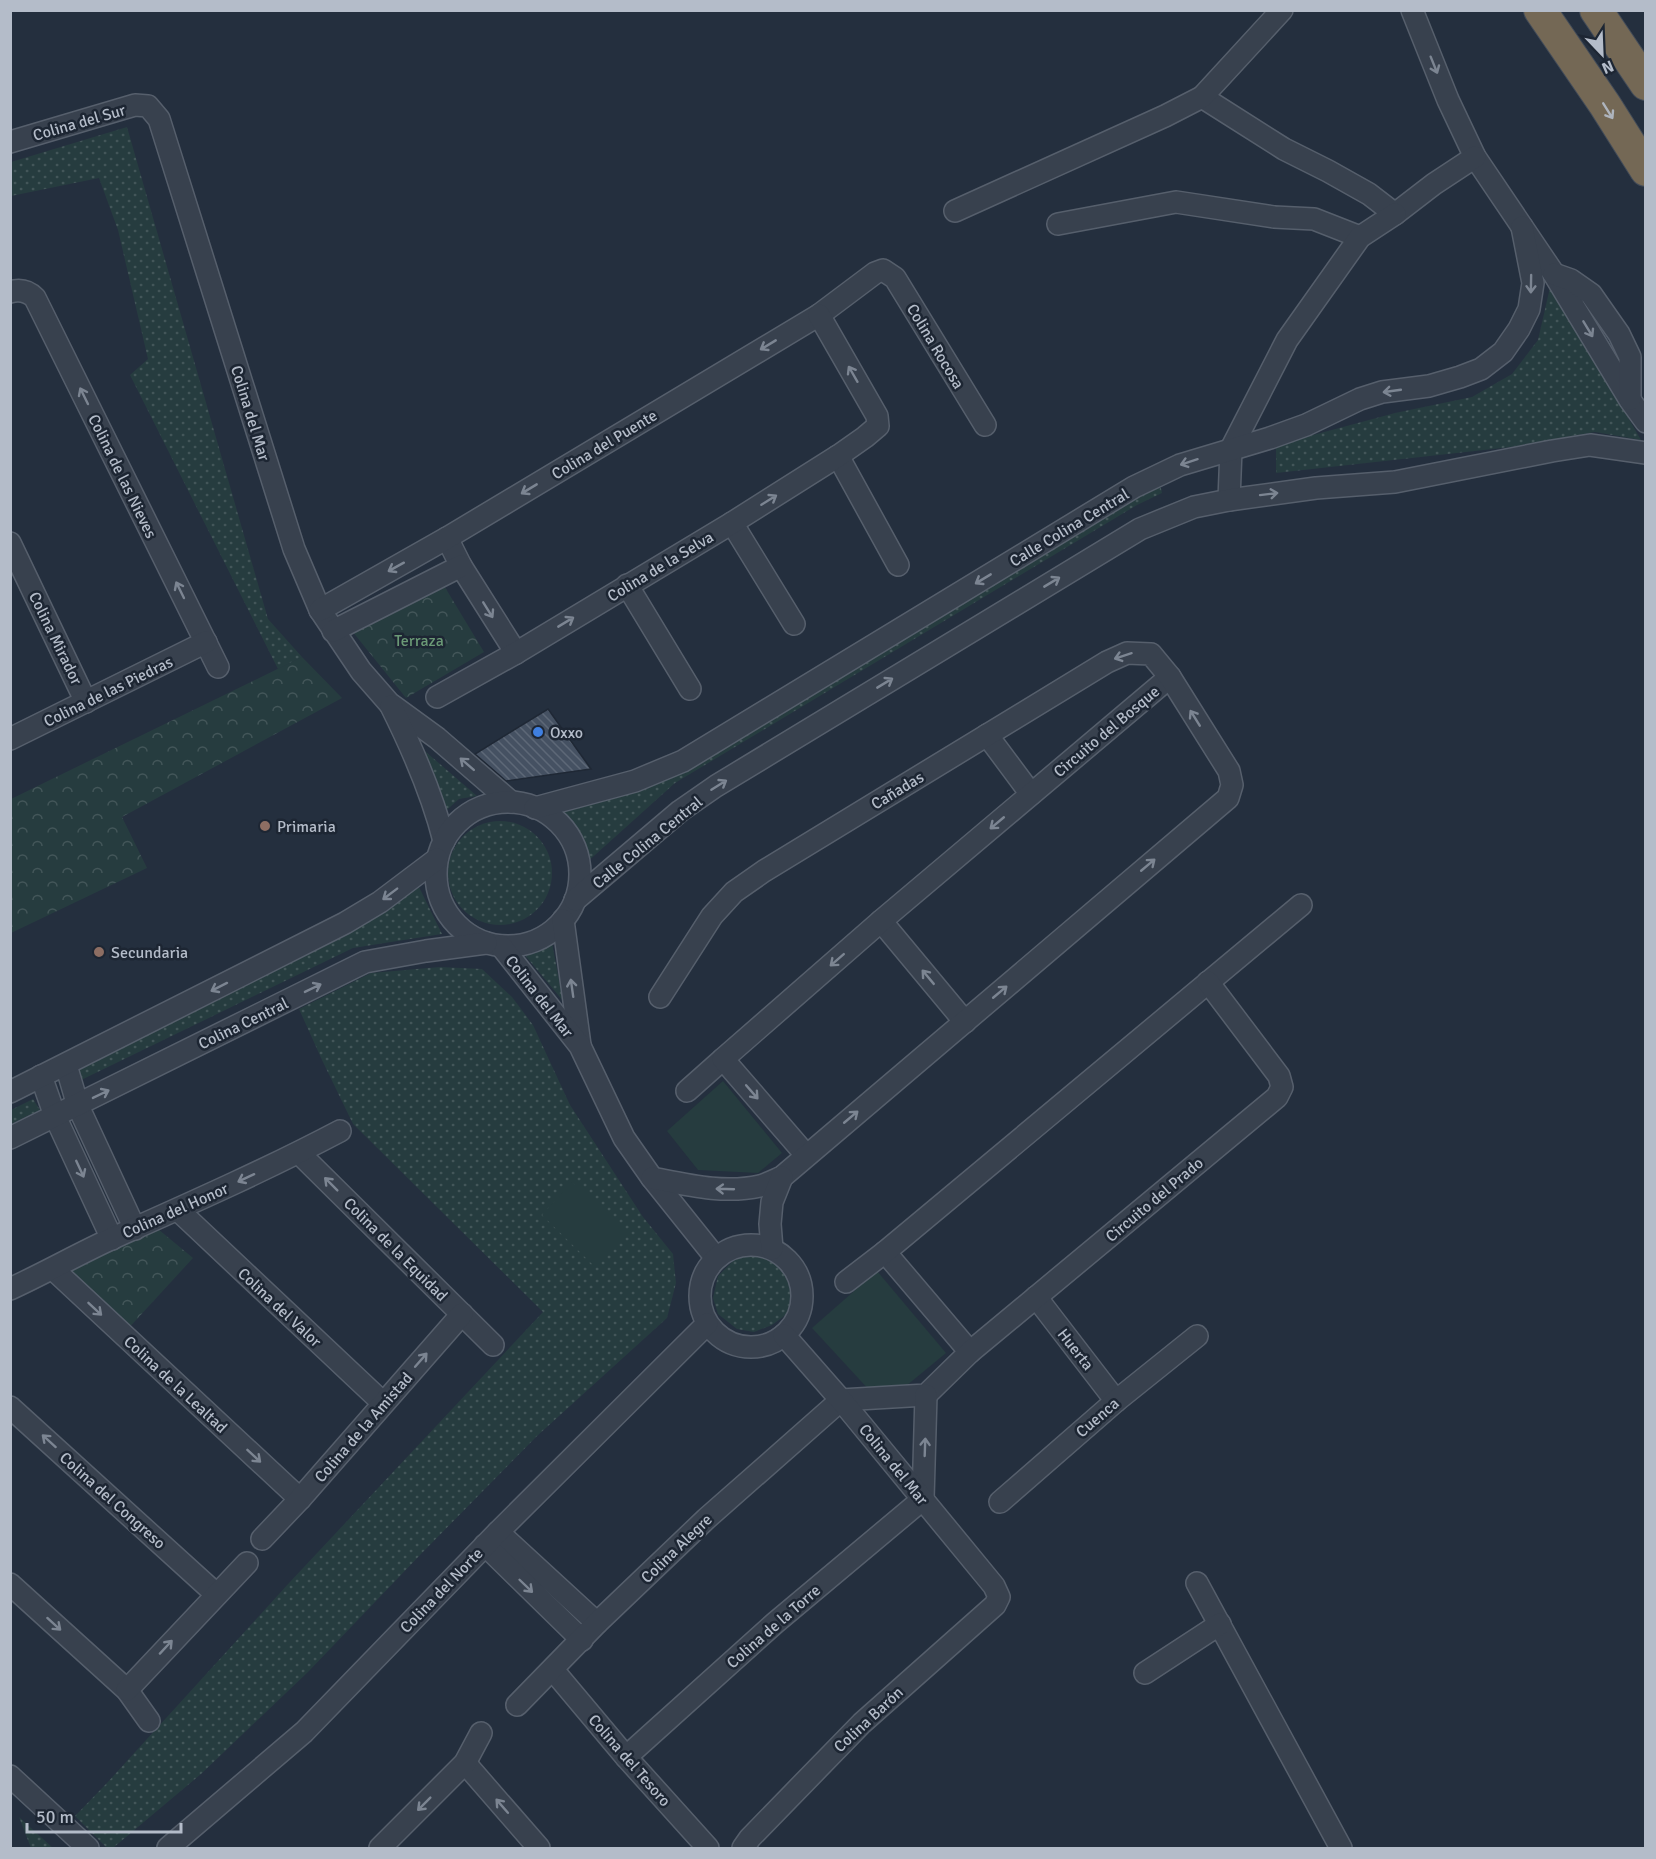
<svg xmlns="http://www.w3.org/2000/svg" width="1656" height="1859" viewBox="0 0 1656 1859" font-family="Signika,sans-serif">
	<defs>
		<pattern id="grass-dots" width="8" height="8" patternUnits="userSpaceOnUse" patternTransform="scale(1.5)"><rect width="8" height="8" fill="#263c3f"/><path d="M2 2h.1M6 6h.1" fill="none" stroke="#435659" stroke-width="1.8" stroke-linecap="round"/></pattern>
		<pattern id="park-crowns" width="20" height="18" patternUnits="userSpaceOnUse" patternTransform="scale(1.5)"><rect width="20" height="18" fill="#263c3f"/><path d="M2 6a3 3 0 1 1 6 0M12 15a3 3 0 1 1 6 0" fill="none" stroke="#435659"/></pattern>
		<pattern id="building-back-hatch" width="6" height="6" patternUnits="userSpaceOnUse" patternTransform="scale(1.5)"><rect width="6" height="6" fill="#455162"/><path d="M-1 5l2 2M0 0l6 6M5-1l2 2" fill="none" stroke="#5d6877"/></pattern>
	</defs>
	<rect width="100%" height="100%" fill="#242f3e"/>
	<g fill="url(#grass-dots)">
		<polygon points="127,127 268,619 302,657 278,669 130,375 148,359 118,230 99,178 11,196 11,162"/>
		<polygon points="1551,283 1641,440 1595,432 1511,447 1276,473 1276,445 1395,413 1472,397 1512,374 1538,340"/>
		<polygon points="1159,480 1162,493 1137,505 675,783 585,864 576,829 556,811 666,777"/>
		<polygon points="419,746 477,796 459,799 440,816"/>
		<circle cx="500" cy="873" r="52"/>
		<polygon points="417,883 442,934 353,948 77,1082 71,1070 345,936"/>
		<polygon points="552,943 563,1001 524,954 539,950"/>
		<polygon points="440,967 482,969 512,997 533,1025 570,1105 643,1217 673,1254 676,1283 667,1318 537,1436 421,1554 308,1672 201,1774 113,1848 107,1848 75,1816 106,1784 289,1583 543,1312 353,1124 322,1060 299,1009 371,973"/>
		<polygon points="33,1099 40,1110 11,1124 11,1110"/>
		<polygon points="755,1253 768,1255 779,1265 790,1279 794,1297 787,1314 772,1325 754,1332 737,1329 718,1314 713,1298 718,1276 735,1259"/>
		<polygon points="19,1817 53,1848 31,1848"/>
	</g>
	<g fill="url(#park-crowns)">
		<polygon points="440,579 484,652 406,698 348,626"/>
		<polygon points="302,657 342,698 122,817 147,868 11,933 11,799"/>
		<polygon points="158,1229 193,1258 126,1331 66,1273"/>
	</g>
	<g fill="#263c3f">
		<polygon points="723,1081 782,1153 758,1173 698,1170 667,1131"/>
		<polygon points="572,1182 627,1232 593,1265 542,1215"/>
		<polygon points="877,1271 946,1353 883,1405 812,1328"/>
	</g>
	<polygon fill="url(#building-back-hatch)" stroke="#1f2835" stroke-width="1.5" points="548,709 591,769 506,781 475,754"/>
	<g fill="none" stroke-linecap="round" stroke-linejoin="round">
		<g stroke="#565f6c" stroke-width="24">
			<g id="minor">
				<polyline points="1412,10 1448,100 1475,157 1554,274 1630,400 1646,422"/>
				<polyline points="1202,97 1284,149 1328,171 1369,194 1395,214 1434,184 1475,157"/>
				<polyline points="10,142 135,105 148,106 159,119 294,549 320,610 361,671 389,703 437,738 511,802"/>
				<polyline points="955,211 1165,116 1202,97 1282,10"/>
				<polyline points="1058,224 1176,202 1274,217 1314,219 1360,237"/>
				<polyline points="1554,274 1571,280 1591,294 1619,334 1630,357 1630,399"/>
				<path d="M10 292C20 289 28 291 35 298L218 667"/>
				<polyline points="838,456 898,565"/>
				<polyline points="1229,500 1231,449 1287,340 1360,237 1395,214"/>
				<polyline points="732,523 794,624"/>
				<polyline points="447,538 461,566 516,653"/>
				<polyline points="10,543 86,702"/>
				<polyline points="627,585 690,689"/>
				<polyline points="320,610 447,538 819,315 875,273 883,270 895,278 985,425"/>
				<polyline points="333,631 461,566"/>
				<polyline points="437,697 516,653 732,523 838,456 865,437 878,426 877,416 819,315"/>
				<path d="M391 706C413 750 432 793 444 841"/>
				<polyline points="987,735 1031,794"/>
				<polyline points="10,739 206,642"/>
				<circle cx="508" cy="874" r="72"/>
				<polyline points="535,808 635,781 683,761 1134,487 1180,465 1270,438 1306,425 1360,399 1382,392 1429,386 1460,377 1481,369 1503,352 1519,329 1529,309 1533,283 1522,227"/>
				<polyline points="575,900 680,811 716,786 1140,529 1194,507 1229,500 1316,488 1395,482 1552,451 1590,445 1646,453"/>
				<polyline points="563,920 580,1045"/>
				<polyline points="881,921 965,1022"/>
				<polyline points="501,946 580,1046 624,1138 652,1178 716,1258"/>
				<polyline points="66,1065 78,1106 135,1229"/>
				<polyline points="41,1076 55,1116 112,1239"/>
				<polyline points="687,1091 723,1059"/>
				<polyline points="10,1092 345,923 380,902 437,859"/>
				<polyline points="10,1138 365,962 426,951 486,943"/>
				<polyline points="299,1153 493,1345"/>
				<polyline points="806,1155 723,1059 881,921 1170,677"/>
				<path d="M652 1178C688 1185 724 1194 760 1186 767 1184 775 1180 782 1177L1228 798 1232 785 1229 771 1170 677 1151 654 1127 653 1107 662 764 871 734 892 712 916 660 997"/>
				<polyline points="178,1210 383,1403"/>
				<circle cx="751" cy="1296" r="51"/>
				<polyline points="772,1249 770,1224 772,1202 782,1177"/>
				<polyline points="885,1252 970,1352"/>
				<polyline points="53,1269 300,1499"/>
				<polyline points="846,1282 885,1252 1301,905"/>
				<path d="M10 1289C45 1273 78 1254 113 1238 189 1204 266 1170 340 1131"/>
				<polyline points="1036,1297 1116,1401"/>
				<polyline points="10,1407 216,1594"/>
				<polyline points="1000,1502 1116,1401 1197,1336"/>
				<polyline points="498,1532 597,1623"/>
				<polyline points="262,1539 300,1499 462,1314"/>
				<polyline points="485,1545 582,1640"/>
				<polyline points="1197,1583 1341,1848"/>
				<polyline points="10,1584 127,1690 149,1721"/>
				<polyline points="553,1670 626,1757 708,1848"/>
				<polyline points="1145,1673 1220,1624"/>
				<polyline points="127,1690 247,1563"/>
				<polyline points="517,1705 597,1623 706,1519 841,1400 926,1395 970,1352 1277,1097 1282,1087 1279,1076 1208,982"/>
				<polyline points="626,1757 775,1623 923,1499 926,1395"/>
				<polyline points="465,1763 539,1848"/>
				<polyline points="10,1776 88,1848"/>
				<polyline points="168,1848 304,1732 498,1532 707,1324"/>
				<polyline points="380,1848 465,1763 481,1733"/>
				<polyline points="743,1848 750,1838 862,1723 995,1605 999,1597 994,1586 841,1400 784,1335"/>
			</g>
		</g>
		<g stroke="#434c59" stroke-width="34">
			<g id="highway">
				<polyline points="1540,10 1605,105 1646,170"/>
				<polyline points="1596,10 1646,84"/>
			</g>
		</g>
		<use href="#minor" stroke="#38414e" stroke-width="21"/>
		<use href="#highway" stroke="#746855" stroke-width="32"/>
	</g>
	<defs><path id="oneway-shaft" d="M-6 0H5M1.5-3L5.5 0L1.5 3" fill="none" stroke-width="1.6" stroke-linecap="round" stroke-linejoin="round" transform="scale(1.5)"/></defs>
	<g stroke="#7c8592">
		<use href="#oneway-shaft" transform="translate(1434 65) rotate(68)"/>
		<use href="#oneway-shaft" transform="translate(1531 284) rotate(91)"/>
		<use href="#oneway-shaft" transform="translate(1588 329) rotate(59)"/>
		<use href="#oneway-shaft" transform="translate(768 345) rotate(149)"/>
		<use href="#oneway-shaft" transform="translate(853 374) rotate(-120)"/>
		<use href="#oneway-shaft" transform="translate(1392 391) rotate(172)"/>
		<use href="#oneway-shaft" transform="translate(84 396) rotate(-116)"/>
		<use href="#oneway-shaft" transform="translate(1189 462) rotate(162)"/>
		<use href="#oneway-shaft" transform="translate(529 489) rotate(149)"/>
		<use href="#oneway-shaft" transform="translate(1269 494) rotate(-7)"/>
		<use href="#oneway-shaft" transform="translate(769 500) rotate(-32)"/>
		<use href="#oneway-shaft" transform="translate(396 567) rotate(151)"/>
		<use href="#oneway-shaft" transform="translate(983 579) rotate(149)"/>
		<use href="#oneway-shaft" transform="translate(1052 582) rotate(-31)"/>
		<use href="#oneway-shaft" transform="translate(180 590) rotate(-116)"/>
		<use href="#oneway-shaft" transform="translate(488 610) rotate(58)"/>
		<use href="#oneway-shaft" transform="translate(566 622) rotate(-31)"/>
		<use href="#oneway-shaft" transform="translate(1123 656) rotate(162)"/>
		<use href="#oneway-shaft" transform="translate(885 683) rotate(-31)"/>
		<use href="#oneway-shaft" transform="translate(1195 718) rotate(-122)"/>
		<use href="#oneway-shaft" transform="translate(467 764) rotate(-139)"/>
		<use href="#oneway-shaft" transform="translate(719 785) rotate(-32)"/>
		<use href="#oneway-shaft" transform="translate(997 823) rotate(140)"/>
		<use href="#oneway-shaft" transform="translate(1148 865) rotate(-40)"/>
		<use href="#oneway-shaft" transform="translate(390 894) rotate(143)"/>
		<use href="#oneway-shaft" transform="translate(837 960) rotate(139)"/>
		<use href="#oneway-shaft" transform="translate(928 977) rotate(-130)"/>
		<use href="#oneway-shaft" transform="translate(219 987) rotate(153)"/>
		<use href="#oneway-shaft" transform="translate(313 988) rotate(-26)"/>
		<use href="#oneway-shaft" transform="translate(572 988) rotate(-98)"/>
		<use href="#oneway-shaft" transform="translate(1000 992) rotate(-40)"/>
		<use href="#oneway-shaft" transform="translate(752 1092) rotate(49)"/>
		<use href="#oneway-shaft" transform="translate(101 1094) rotate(-26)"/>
		<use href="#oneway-shaft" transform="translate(851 1117) rotate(-40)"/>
		<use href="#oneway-shaft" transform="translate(80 1169) rotate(65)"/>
		<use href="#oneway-shaft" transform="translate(246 1178) rotate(155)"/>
		<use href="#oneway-shaft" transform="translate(331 1184) rotate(-135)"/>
		<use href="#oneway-shaft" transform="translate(725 1189) rotate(-178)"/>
		<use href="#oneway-shaft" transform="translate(95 1309) rotate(43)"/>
		<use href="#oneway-shaft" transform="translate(421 1360) rotate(-49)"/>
		<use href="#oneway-shaft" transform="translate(49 1441) rotate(-138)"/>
		<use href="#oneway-shaft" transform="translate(925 1447) rotate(-88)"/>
		<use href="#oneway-shaft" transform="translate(254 1456) rotate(43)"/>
		<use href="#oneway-shaft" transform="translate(526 1586) rotate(44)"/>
		<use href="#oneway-shaft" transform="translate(54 1624) rotate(42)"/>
		<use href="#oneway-shaft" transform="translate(166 1647) rotate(-47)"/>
		<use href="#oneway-shaft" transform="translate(424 1804) rotate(135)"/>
		<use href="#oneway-shaft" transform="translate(502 1806) rotate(-131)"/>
	</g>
	<use stroke="#aeb4bd" href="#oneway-shaft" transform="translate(1608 111) rotate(58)"/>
	<circle fill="#3f7fe0" stroke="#1d2633" stroke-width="2" cx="538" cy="732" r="6"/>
	<g fill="#8d6e63" stroke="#1d2633" stroke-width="2">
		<circle cx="265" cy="826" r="6"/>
		<circle cx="99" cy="952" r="6"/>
	</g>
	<g text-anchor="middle" stroke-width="5" stroke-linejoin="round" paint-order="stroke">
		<g font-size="16" fill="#b4bcc9" stroke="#1d2633">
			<text transform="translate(79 122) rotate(-16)" y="6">Colina del Sur</text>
			<text transform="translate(936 346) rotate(59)" y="6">Colina Rocosa</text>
			<text transform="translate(251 413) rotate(73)" y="6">Colina del Mar</text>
			<text transform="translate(604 444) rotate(-31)" y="6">Colina del Puente</text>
			<text transform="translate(123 476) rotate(64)" y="6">Colina de las Nieves</text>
			<text transform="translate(1069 527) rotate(-31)" y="6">Calle Colina Central</text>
			<text transform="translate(660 566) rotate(-31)" y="6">Colina de la Selva</text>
			<text transform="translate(56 638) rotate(64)" y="6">Colina Mirador</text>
			<text transform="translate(108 691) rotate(-26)" y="6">Colina de las Piedras</text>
			<text transform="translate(1106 731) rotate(-40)" y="6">Circuito del Bosque</text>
			<text transform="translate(897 790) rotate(-31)" y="6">Cañadas</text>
			<text transform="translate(647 842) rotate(-39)" y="6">Calle Colina Central</text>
			<text transform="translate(540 996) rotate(52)" y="6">Colina del Mar</text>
			<text transform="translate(243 1023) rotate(-26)" y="6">Colina Central</text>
			<text transform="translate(1154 1199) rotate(-40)" y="6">Circuito del Prado</text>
			<text transform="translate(175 1210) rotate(-24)" y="6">Colina del Honor</text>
			<text transform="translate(396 1249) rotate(45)" y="6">Colina de la Equidad</text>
			<text transform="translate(280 1307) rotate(43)" y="6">Colina del Valor</text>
			<text transform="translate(1076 1349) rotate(52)" y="6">Huerta</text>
			<text transform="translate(176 1384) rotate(43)" y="6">Colina de la Lealtad</text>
			<text transform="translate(1097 1417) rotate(-41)" y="6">Cuenca</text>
			<text transform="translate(363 1427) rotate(-49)" y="6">Colina de la Amistad</text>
			<text transform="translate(894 1464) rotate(51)" y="6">Colina del Mar</text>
			<text transform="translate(113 1500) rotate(42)" y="6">Colina del Congreso</text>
			<text transform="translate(676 1548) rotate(-44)" y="6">Colina Alegre</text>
			<text transform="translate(441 1590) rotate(-46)" y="6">Colina del Norte</text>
			<text transform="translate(773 1626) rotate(-41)" y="6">Colina de la Torre</text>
			<text transform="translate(868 1719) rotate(-43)" y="6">Colina Barón</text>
			<text transform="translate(630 1760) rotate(49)" y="6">Colina del Tesoro</text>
		</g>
		<g font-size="16" fill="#6b9a76" stroke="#1d2633">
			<text x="419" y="646">Terraza</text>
		</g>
		<g font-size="16" fill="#b4bcc9" stroke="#1d2633" text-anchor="start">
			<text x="550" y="738">Oxxo</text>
			<text x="277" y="832">Primaria</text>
			<text x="111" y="958">Secundaria</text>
		</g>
	</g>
	<rect width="1656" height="1859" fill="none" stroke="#b4bcc9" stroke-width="24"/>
	<g transform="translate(1602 54) rotate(157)" stroke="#1d2633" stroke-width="4.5" paint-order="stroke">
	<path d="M0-4.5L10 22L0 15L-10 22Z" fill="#b4bcc9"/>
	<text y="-9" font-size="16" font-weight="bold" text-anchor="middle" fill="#b4bcc9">N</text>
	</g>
	<path d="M27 1823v9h154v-9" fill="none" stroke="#b4bcc9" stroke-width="3"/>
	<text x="36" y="1823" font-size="18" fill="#b4bcc9" stroke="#1d2633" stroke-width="4.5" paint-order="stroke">50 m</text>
</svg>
